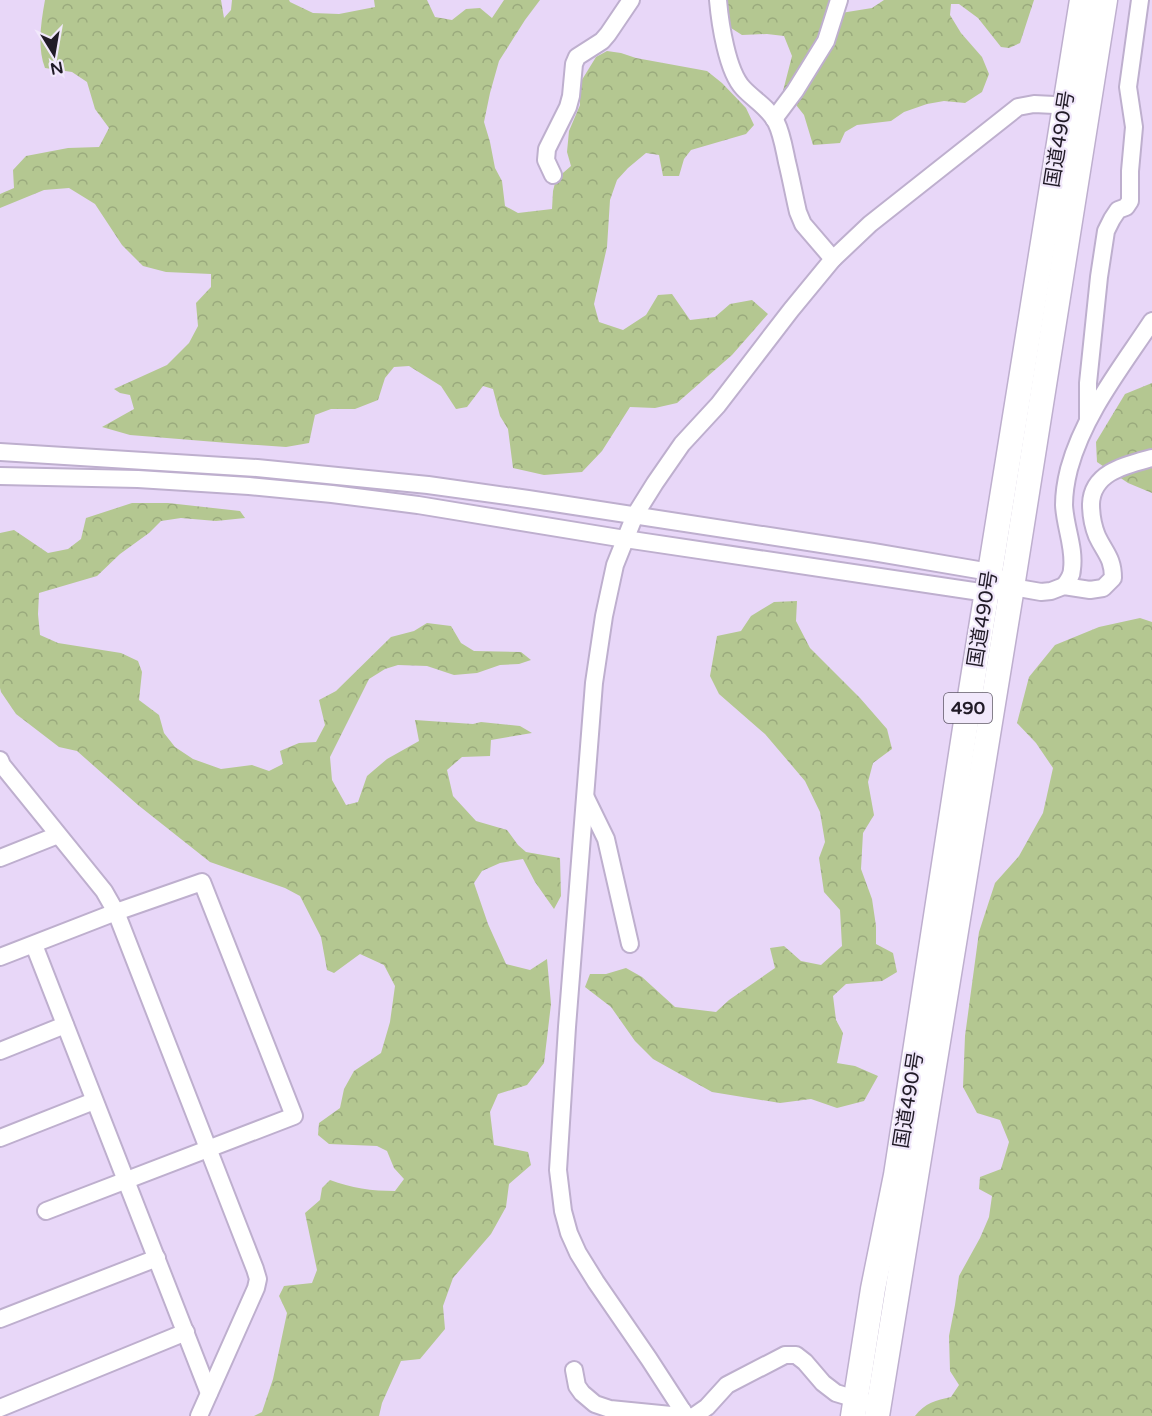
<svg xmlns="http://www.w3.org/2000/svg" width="1152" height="1416" viewBox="0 0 1152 1416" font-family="'Varela Round','Noto Sans JP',sans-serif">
	<defs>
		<pattern id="forest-crowns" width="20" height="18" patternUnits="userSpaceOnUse" patternTransform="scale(1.5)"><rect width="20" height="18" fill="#b4c791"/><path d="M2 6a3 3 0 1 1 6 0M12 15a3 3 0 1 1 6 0" fill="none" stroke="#9aaa7d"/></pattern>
	</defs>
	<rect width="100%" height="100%" fill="#e8d7f8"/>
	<g fill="url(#forest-crowns)">
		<path d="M45 0H221L224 18 231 10 232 0H289L290 2 313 13 339 14 375 7 374 0H427L435 17 452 20 466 9 480 8 492 18 504 0H540L525 20 499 61 490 93 484 122 490 142 495 168 502 181 505 206 518 213 552 209 553 191 556 179 571 166 567 152 569 131 580 105V83L596 57 607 51 621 53 636 58 707 71 722 83 746 108 754 125 746 134 691 150 684 159 679 176H663L659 155 646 153 628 168 617 180 610 200 607 247 594 304 599 322 623 330 646 315 658 295 672 294 690 320 715 317 730 304 752 300 768 314 732 355 677 403 655 408 630 407 602 451 582 472 544 475 513 468 508 429 500 416 493 389 483 386 467 407 456 409 441 386 409 366 394 367 385 378 378 400 355 409H331L315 415 309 443 286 447 228 443 130 435 102 427 134 409 130 395 120 393 114 389 167 365 189 343 198 326 196 303 211 287V274L166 272 143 266 122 245 95 204 69 188 44 190 0 208V194L14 188 13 170 26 156 68 148 99 147 109 128 95 109 87 82 72 72 45 68C37 47 41 22 45 0Z"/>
		<polygon points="727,0 831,0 841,13 872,8 884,0 1034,0 1020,43 1009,48 1001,47 978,18 959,4 951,4 950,15 961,33 982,57 989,74 982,92 965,103 944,101 927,104 904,112 891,121 857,125 845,132 840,143 813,145 804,115 793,101 783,91 792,56 784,36 767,34 742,35 731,28"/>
		<polygon points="1152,383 1152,493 1128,483 1097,462 1096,442 1125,394"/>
		<path d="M132 503H168L240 511 245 518 216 521 181 518 161 521 149 533 120 554 97 576 39 593 38 614 40 635 58 643 121 653 138 661 142 672 139 700 159 715 164 733 175 747 193 759 221 769 252 765 269 771 283 764 280 751 299 743 316 742 325 725 319 700 336 691 391 637 414 631 427 623 451 626 461 643 474 651 521 652 531 660 519 664 500 665 477 673 454 675 427 666 398 665 385 669 369 679 330 757 332 780 346 805 358 802 367 776 387 759 419 741 415 720 473 724 481 722 520 726 532 733 491 740 490 756 462 757 447 770 453 796 476 821 507 830 518 845 526 852 560 858 561 896 554 909 535 882 523 859 500 863 482 871 474 883 488 924 506 964 530 970 547 959 551 1004 544 1063 527 1085 498 1094 490 1112 494 1145 528 1152 531 1165 509 1184 506 1207 491 1234 453 1278 443 1306 445 1329 420 1359 401 1361 382 1403 379 1416H254L262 1412 273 1379 287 1313 279 1296 284 1286 312 1283 317 1270 305 1213 320 1200 322 1188 330 1180C351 1188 372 1191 395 1191L404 1179 394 1168 387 1151 377 1146 329 1144 318 1135 319 1123 340 1108 344 1089 354 1071 381 1053 390 1022 395 986 384 965 360 954 334 973 327 970 321 937 300 896 285 888 210 862 138 805 77 751 59 747 16 714 1 692 0 688V533L14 530 48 553 68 549 81 539 86 518Z"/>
		<polygon points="797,601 796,621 810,648 860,698 887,729 892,749 873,763 868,782 874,815 863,833 861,869 872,899 876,926 876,944 893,953 897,972 882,981 846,984 833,996 836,1020 843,1033 837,1063 855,1066 878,1076 864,1101 837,1108 811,1099 780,1103 712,1092 653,1059 635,1041 611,1007 585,987 590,974 606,974 626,968 642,977 675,1007 716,1012 729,1000 775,968 770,948 784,946 801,961 821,965 842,946 840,910 824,892 819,858 825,842 820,812 805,781 765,734 719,694 710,676 717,636 741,631 751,616 774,602"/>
		<path d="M1140 618 1152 622V1416H915C925 1403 936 1400 951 1397L959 1385 950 1371 949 1336 955 1305 959 1276 980 1238 989 1217 992 1196 979 1189 980 1177 1001 1169 1009 1142 1000 1120 977 1113 963 1087 965 1036 979 932 995 883 1019 856 1043 813 1053 768 1036 743 1017 723 1029 677 1055 645 1099 627Z"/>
	</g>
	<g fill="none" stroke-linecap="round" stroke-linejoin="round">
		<g stroke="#beafce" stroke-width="20">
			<g id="minor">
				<path d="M718 0C720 23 727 71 743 88 754 100 767 106 776 122 782 134 784 148 787 162 791 178 794 195 798 212L803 224 833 259"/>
				<polyline points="774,119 795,91 826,41 839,0"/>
				<polyline points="553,175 546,160 547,149 568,107 571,96 574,64 577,57 602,41 608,34 631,0"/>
				<polyline points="1088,419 1088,383 1099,277 1106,231 1112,219 1118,210 1126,207 1130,201 1130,171 1134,127 1128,87 1140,0"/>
				<polyline points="0,452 257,468 428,485 528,499 873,552 990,572 999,578"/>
				<path d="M0 476 138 479 249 486 332 494 418 505 625 539 987 593 1012 587 1041 592 1051 591 1064 586 1090 590 1103 588 1113 578C1113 558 1105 553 1097 536 1093 526 1091 515 1091 504 1092 472 1126 465 1152 458"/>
				<path d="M1064 586C1068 581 1072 576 1072 569 1075 548 1065 527 1064 505 1064 493 1066 481 1069 469 1084 414 1121 368 1152 321"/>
				<polyline points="0,760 2,765 104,891 116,912 255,1269 258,1279 256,1288 199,1416"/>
				<polyline points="586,798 606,839 630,944"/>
				<polyline points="0,858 58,835"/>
				<polyline points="34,945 209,1393"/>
				<polyline points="0,957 116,912 202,882 294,1116 46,1211"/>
				<polyline points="0,1051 65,1025"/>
				<polyline points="0,1138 94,1101"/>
				<polyline points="0,1319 157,1258"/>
				<polyline points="574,1370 577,1386 582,1393 595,1404 610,1409 671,1415 683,1411"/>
				<polyline points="0,1408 186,1332"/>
				<polyline points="686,1416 649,1359 596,1282 578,1253 569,1233 563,1211 558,1170 567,1027 594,683 604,616 615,565 635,515 655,483 682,444 718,405 791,310 833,259 870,224 1018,107 1034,104 1075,106"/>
				<polyline points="694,1416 707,1407 727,1385 785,1355 796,1355 805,1362 823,1383 836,1393 866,1402"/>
			</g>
		</g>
		<g stroke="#beafce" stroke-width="27">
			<g id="highway">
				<polyline points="853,1416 873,1289 896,1175 968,709 1082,0"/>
				<polyline points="877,1416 1012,587 1105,0"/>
			</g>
		</g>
		<use href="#minor" stroke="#fff" stroke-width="16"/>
		<use href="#highway" stroke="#fff" stroke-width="24"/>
	</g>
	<g text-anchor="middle" stroke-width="4.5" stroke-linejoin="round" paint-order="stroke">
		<rect fill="#f1e8fb" stroke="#5f5867" stroke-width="1.5" x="944" y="693" width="48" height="30" rx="4.5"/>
		<g font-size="18" font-weight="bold" fill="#211b27">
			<text x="968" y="714">490</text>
		</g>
		<g font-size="20" fill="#211b27" stroke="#f1e8fb">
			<text transform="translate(1059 139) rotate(-81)" y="7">国道490号</text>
			<text transform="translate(982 619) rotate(-81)" y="7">国道490号</text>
			<text transform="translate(908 1100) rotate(-81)" y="7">国道490号</text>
		</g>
	</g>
	<g transform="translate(54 54) rotate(169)" stroke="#f1e8fb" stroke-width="4.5" paint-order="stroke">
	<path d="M0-4.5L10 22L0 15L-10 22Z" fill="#211b27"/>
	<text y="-9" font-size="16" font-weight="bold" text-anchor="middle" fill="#211b27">N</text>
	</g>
</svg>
